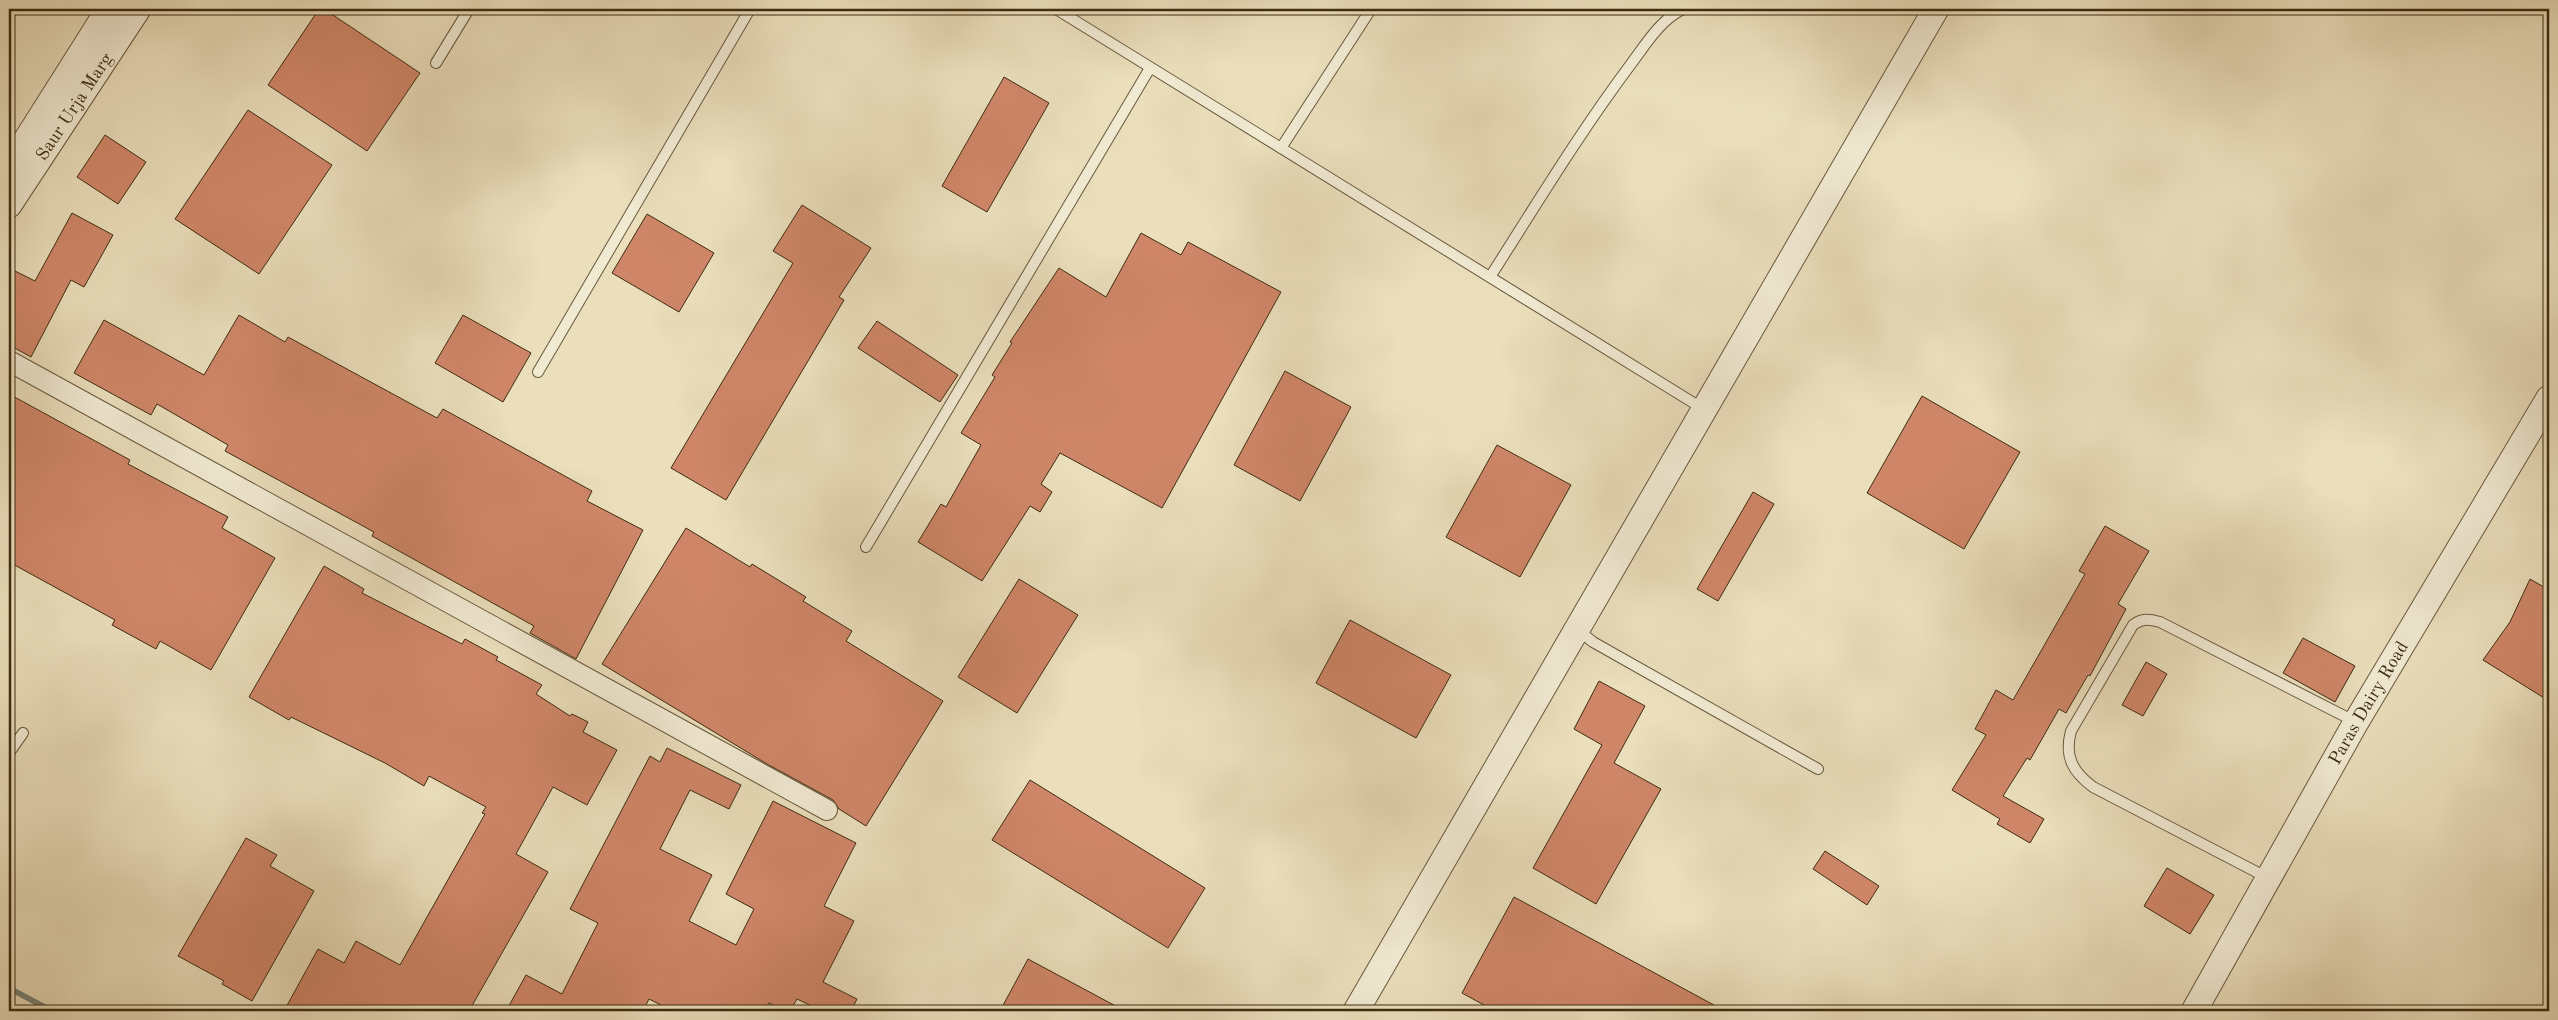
<svg xmlns="http://www.w3.org/2000/svg" width="2558" height="1020" viewBox="0 0 2558 1020" font-family="'Old Standard TT',serif">
	<rect width="100%" height="100%" fill="#eadebb"/>
	<filter id="stains"><feTurbulence type="fractalNoise" baseFrequency=".004" numOctaves="4"/><feColorMatrix values="0 0 0 0 .2 0 0 0 0 .09 0 0 0 0 .02 0 0 0 .5 -.17"/></filter>
	<radialGradient id="worn" r=".72"><stop offset=".6" stop-color="#630" stop-opacity="0"/><stop offset="1" stop-color="#630" stop-opacity=".3"/></radialGradient>
	<g fill="none" stroke-linecap="round" stroke-linejoin="round">
		<polyline stroke="#758275" stroke-width="5.5" points="9,988 52,1011"/>
	</g>
	<g fill="#cf8668" stroke="#3d2c11">
		<polygon points="319,9 324,9 420,73 367,151 268,85"/>
		<polygon points="1004,77 1049,103 987,212 942,186"/>
		<polygon points="248,110 332,165 259,274 175,219"/>
		<polygon points="105,135 146,162 118,204 77,177"/>
		<polygon points="802,205 871,248 839,297 844,300 726,500 671,468 793,263 773,251"/>
		<polygon points="72,213 113,235 84,287 71,280 31,357 9,345 9,268 35,281"/>
		<polygon points="647,214 714,253 679,312 612,273"/>
		<polygon points="1141,233 1181,255 1188,242 1281,292 1162,508 1060,453 1041,484 1052,492 1040,512 1030,506 982,581 918,542 941,504 946,507 981,445 961,433 995,377 992,375 1012,343 1010,342 1059,268 1106,297"/>
		<polygon points="239,315 285,342 288,337 437,418 443,409 592,491 587,501 643,530 576,659 530,633 534,626 372,536 374,532 225,451 228,445 157,404 151,415 74,373 104,320 204,375"/>
		<polygon points="463,315 531,353 503,402 435,363"/>
		<polygon points="877,321 958,375 940,402 858,348"/>
		<polygon points="1285,371 1351,407 1300,501 1234,465"/>
		<polygon points="9,394 130,460 128,464 228,517 222,528 275,558 211,670 160,641 156,649 112,625 115,620 9,562"/>
		<polygon points="1922,396 2020,452 1964,549 1867,493"/>
		<polygon points="1497,445 1571,485 1520,577 1446,537"/>
		<polygon points="1753,492 1774,504 1718,601 1697,589"/>
		<polygon points="2105,526 2149,551 2118,604 2126,609 2090,676 2088,675 2066,713 2059,709 2030,760 2027,758 2003,796 2044,819 2030,843 1997,824 2000,819 1952,790 1986,735 1975,729 1996,690 2013,700 2085,574 2079,571"/>
		<polygon points="686,528 750,567 752,564 806,597 803,601 852,631 846,641 943,701 866,826 839,809 833,800 767,764 602,664"/>
		<polygon points="324,566 364,589 362,593 462,644 465,639 498,657 496,660 542,685 536,694 570,716 572,714 588,722 583,732 617,750 587,805 553,787 516,854 548,872 469,1011 284,1011 318,949 344,963 356,941 400,965 485,814 482,813 486,807 429,776 424,786 385,763 291,717 289,720 249,697"/>
		<polygon points="1019,579 1078,615 1017,713 958,677"/>
		<polygon points="2530,579 2549,590 2549,701 2483,660 2510,622"/>
		<polygon points="1350,620 1451,675 1416,738 1316,683"/>
		<polygon points="2303,638 2355,666 2335,702 2283,673"/>
		<polygon points="2146,662 2167,674 2143,716 2122,705"/>
		<polygon points="1599,681 1645,706 1614,763 1661,789 1596,904 1533,868 1602,745 1574,729"/>
		<polygon points="667,748 741,785 729,809 690,790 660,849 712,875 689,921 736,945 754,909 726,894 773,801 856,843 824,906 854,921 823,982 857,999 851,1011 822,1011 797,999 790,1011 785,1011 769,1003 765,1011 673,1011 649,999 643,1011 506,1011 526,975 562,994 598,923 570,909 650,756 660,762"/>
		<polygon points="1030,780 1205,888 1168,948 992,840"/>
		<polygon points="246,838 277,855 270,866 314,891 252,1001 222,984 224,981 178,956"/>
		<polygon points="1825,851 1879,886 1867,905 1813,869"/>
		<polygon points="2167,868 2214,895 2190,934 2144,906"/>
		<polygon points="1514,897 1725,1011 1495,1011 1462,993"/>
		<polygon points="1028,959 1125,1011 1000,1011"/>
	</g>
	<g fill="none" stroke-linecap="round" stroke-linejoin="round">
		<g stroke="#68583c" stroke-width="12">
			<g id="service">
				<polyline points="1056,9 1705,410"/>
				<polyline points="436,63 469,9"/>
				<polyline points="1281,148 1371,9"/>
				<path d="M1490 277C1536 205 1580 132 1631 64 1646 44 1660 20 1683 9"/>
				<polyline points="538,372 750,9"/>
				<polyline points="866,547 1150,68"/>
				<polyline points="1578,630 1593,642 1818,769"/>
				<polyline points="9,753 23,733"/>
				<path d="M2268 878 2093 787C2073 772 2064 757 2071 731L2133 625C2142 618 2149 619 2160 622L2356 722"/>
			</g>
		</g>
		<g stroke="#68583c" stroke-width="22">
			<polyline id="minor" points="9,361 827,810"/>
		</g>
		<g stroke="#68583c" stroke-width="27">
			<g id="tertiary">
				<polyline points="9,167 109,9"/>
				<path id="s1" d="M9 205 138 9"/>
				<polyline points="1356,1011 1936,9"/>
				<path id="s2" d="M2194 1011 2356 722 2549 398"/>
			</g>
		</g>
		<use href="#service" stroke="#f1ead3" stroke-width="10"/>
		<use href="#minor" stroke="#f1ead3" stroke-width="20"/>
		<use href="#tertiary" stroke="#f1ead3" stroke-width="25"/>
	</g>
	<g text-anchor="middle" stroke-width="4" stroke-linejoin="round" paint-order="stroke">
		<g font-size="18" fill="#3d2c11" stroke="#f1ead3">
			<text dy="6" stroke="none"><textPath href="#s1" startOffset="118">Saur Urja Marg</textPath></text>
			<text dy="6" stroke="none"><textPath href="#s2" startOffset="354">Paras Dairy Road</textPath></text>
		</g>
	</g>
	<rect width="2558" height="1020" fill="none" stroke="#eadebb" stroke-width="30"/>
	<rect x="10" y="10" width="2538" height="1000" fill="none" stroke="#3d2c11" stroke-width="2.5"/>
	<rect x="15" y="15" width="2528" height="990" fill="none" stroke="#3d2c11"/>
	<rect width="100%" height="100%" filter="url(#stains)"/>
	<rect width="100%" height="100%" fill="url(#worn)"/>
</svg>
